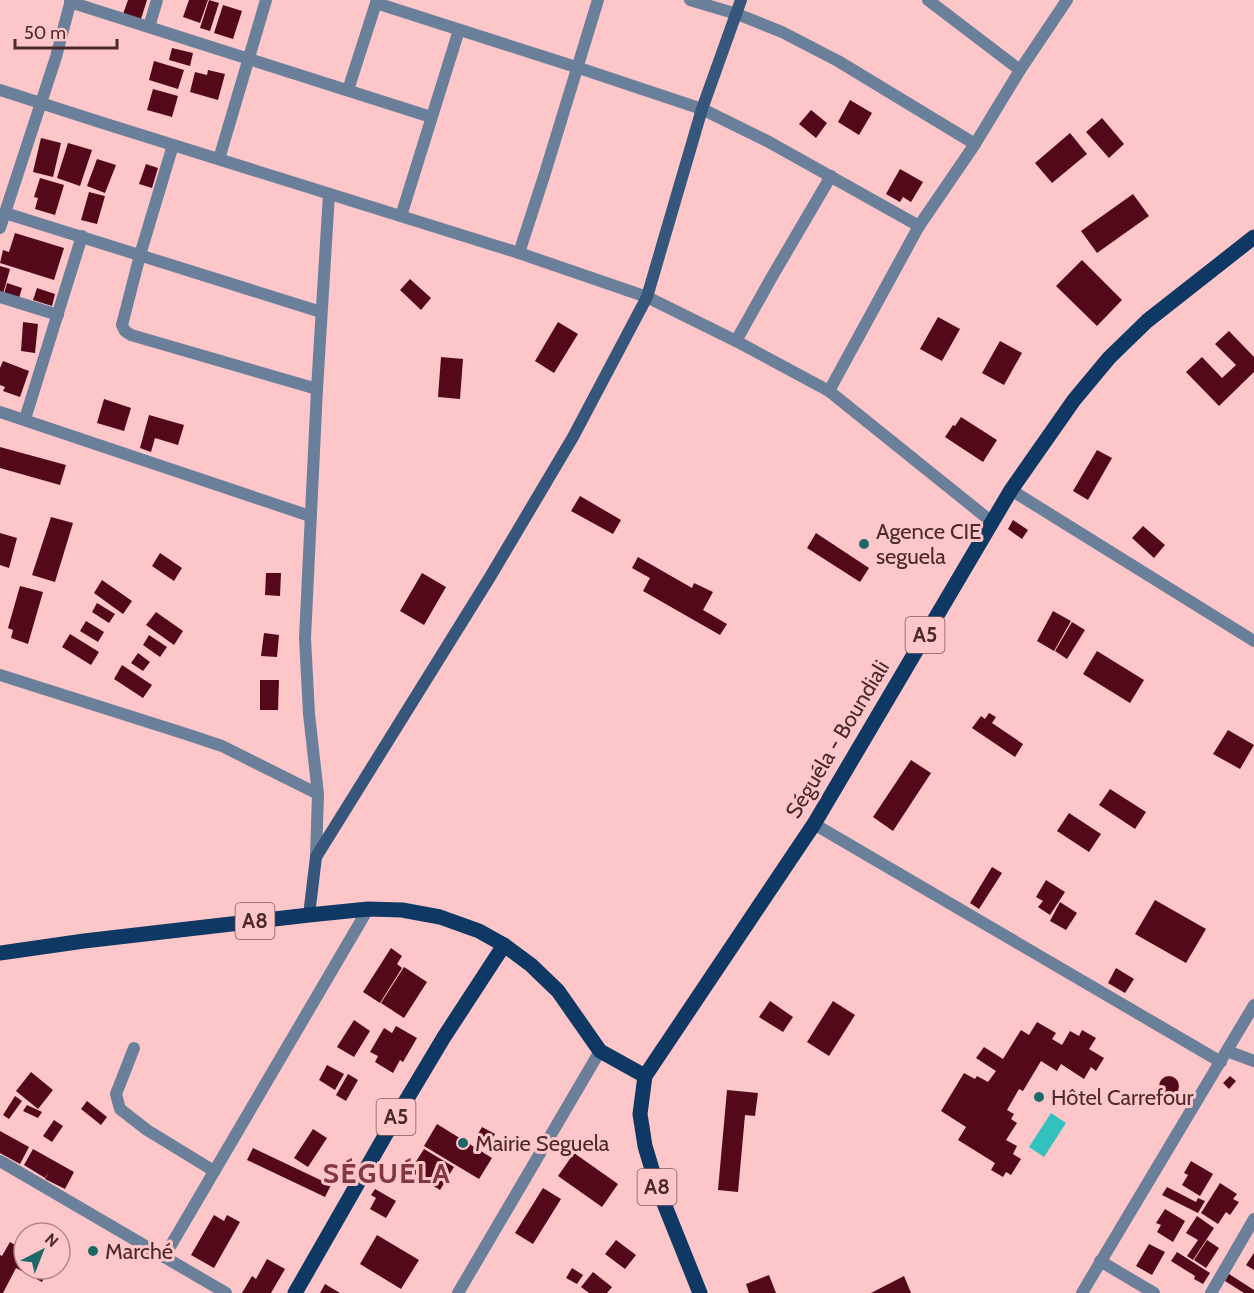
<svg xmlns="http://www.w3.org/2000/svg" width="1254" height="1293" viewBox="0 0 1254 1293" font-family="Cabin,sans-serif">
	<rect width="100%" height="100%" fill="#fdc6c9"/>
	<polygon fill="#33c1c0" points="1051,1113 1066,1123 1044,1157 1029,1147"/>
	<g fill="#54091b">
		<polygon points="128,0 147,0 141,19 123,14"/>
		<polygon points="189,0 208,0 200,23 183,17"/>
		<polygon points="209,0 219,3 210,31 200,28"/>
		<polygon points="223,5 242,11 233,39 214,33"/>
		<polygon points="172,48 193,53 190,66 169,60"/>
		<polygon points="154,61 184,70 178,89 149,80"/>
		<polygon points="208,70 225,74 218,100 190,92 195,72 207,75"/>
		<polygon points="153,89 178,96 172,117 147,110"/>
		<polygon points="850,100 872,113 859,135 838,122"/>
		<polygon points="811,110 827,123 816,138 799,124"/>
		<polygon points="1102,118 1124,144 1109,158 1086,132"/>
		<polygon points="1070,133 1087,154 1052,183 1035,163"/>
		<polygon points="41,138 61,143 53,177 33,172"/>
		<polygon points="68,143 92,150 80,186 57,178"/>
		<polygon points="97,159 116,165 105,193 87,186"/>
		<polygon points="146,164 158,168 152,188 139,184"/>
		<polygon points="900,169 923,182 911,202 903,197 900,202 886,194"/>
		<polygon points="40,178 64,185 55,215 35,209 38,198 34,197"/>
		<polygon points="89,192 105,196 97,224 81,220"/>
		<polygon points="1133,194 1149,216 1097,253 1081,231"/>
		<polygon points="15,233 64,248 54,280 0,263 3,250 9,252"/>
		<polygon points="1082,260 1122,300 1097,326 1056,286"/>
		<polygon points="0,266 10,269 3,294 0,293"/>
		<polygon points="410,279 431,298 421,310 400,290"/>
		<polygon points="7,283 22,288 19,298 4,294"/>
		<polygon points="37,288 55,294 52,306 33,300"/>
		<polygon points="938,317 960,329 942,361 920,349"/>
		<polygon points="23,322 38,324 35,353 21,351"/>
		<polygon points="558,322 578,334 554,373 535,361"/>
		<polygon points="1229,331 1254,357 1254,372 1219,406 1186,372 1202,357 1222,378 1236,365 1215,344"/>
		<polygon points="1000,341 1022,353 1004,385 982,373"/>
		<polygon points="441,357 463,359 460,399 438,397"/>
		<polygon points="3,361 29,371 20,397 3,391 5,387 0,385 0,368"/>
		<polygon points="104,399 131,408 124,431 97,423"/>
		<polygon points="149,415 184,425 178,445 155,438 151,452 140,448"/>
		<polygon points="961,417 997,440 983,462 945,437 953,425 955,426"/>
		<polygon points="0,447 66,465 60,485 0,468"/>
		<polygon points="1097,450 1112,458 1088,500 1073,491"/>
		<polygon points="580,496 621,520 613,534 571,511"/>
		<polygon points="51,517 73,523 55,582 32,575"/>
		<polygon points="1013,520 1028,530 1022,539 1008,529"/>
		<polygon points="1143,526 1165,545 1154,558 1132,538"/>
		<polygon points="0,533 17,538 9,568 0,565"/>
		<polygon points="816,533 869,568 860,582 807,548"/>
		<polygon points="160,553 182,568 174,581 152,566"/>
		<polygon points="638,557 692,588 694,583 713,592 703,610 727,624 720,635 643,591 650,578 632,568"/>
		<polygon points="266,573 281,573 280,596 265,595"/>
		<polygon points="422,573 446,587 424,625 400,611"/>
		<polygon points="102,580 132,601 123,614 94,593"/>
		<polygon points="20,586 43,592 28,644 11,638 13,630 8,628"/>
		<polygon points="97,603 115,614 109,623 92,612"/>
		<polygon points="1053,611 1071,621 1054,651 1037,641"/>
		<polygon points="156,612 183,631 174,645 146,625"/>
		<polygon points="86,621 104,632 98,642 80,631"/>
		<polygon points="1072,622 1085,630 1067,659 1055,651"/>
		<polygon points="264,633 279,635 277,657 261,656"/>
		<polygon points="70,634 99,652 91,665 62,647"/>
		<polygon points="149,635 167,647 160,657 143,645"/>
		<polygon points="1097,651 1144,680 1130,703 1083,674"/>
		<polygon points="138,653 150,662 143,671 131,663"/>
		<polygon points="122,665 152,685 143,698 114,679"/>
		<polygon points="260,680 279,680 278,710 260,710"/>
		<polygon points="989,713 996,717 992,723 1023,744 1015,757 972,728 981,716 985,719"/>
		<polygon points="1228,730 1254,745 1240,769 1213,754"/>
		<polygon points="911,760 931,773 893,831 873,817"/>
		<polygon points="1110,789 1146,812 1135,829 1099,805"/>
		<polygon points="1069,813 1101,834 1089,852 1057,831"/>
		<polygon points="992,867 1002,873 979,909 970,903"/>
		<polygon points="1046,880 1065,892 1050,915 1038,907 1043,901 1036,897"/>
		<polygon points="1155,900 1206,929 1186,963 1135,934"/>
		<polygon points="1060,902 1077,913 1066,930 1050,921"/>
		<polygon points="391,948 402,956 397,964 402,968 380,1003 363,992"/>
		<polygon points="404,967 427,982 404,1018 381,1003"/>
		<polygon points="1116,968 1134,979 1125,993 1108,983"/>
		<polygon points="770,1001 793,1017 783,1032 759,1017"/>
		<polygon points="833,1001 855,1015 829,1056 807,1042"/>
		<polygon points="354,1020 370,1031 354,1057 337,1047"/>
		<polygon points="1037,1022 1056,1033 1052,1039 1062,1045 1070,1031 1079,1036 1082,1030 1096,1038 1089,1049 1104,1058 1096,1071 1091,1067 1084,1079 1061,1064 1057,1071 1041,1061 1023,1091 1019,1089 1007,1110 1014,1114 1011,1119 1017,1123 1006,1140 1017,1146 1013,1154 1021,1159 1011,1175 1006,1172 1003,1177 991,1170 995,1163 958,1140 966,1127 941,1111 964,1073 975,1079 977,1076 988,1082 996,1071 976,1058 984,1047 1003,1059 1021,1030 1029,1035"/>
		<polygon points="396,1026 417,1038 403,1062 400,1060 393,1073 375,1062 378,1056 370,1052 384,1028 392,1033"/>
		<polygon points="327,1065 344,1074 335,1090 319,1080"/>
		<polygon points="31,1072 53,1090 38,1109 16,1091"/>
		<polygon points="348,1074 358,1080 346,1101 336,1095"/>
		<circle cx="1169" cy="1086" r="10"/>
		<polygon points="1230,1076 1236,1081 1229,1089 1223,1083"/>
		<polygon points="727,1090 758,1093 755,1116 745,1115 738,1192 718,1190"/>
		<polygon points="15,1096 22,1101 9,1119 3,1115"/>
		<polygon points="87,1101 107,1117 101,1125 81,1109"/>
		<polygon points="27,1105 42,1112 38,1118 23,1111"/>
		<polygon points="54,1120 63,1126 52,1142 43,1136"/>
		<polygon points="437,1124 492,1158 479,1179 424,1146"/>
		<polygon points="482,1127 495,1134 487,1146 475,1139"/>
		<polygon points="313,1129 327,1138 308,1167 294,1158"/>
		<polygon points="0,1131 29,1147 20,1164 0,1153"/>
		<polygon points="253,1148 331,1185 325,1197 247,1160"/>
		<polygon points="33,1149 74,1172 65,1189 45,1179 49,1172 45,1178 24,1165"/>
		<polygon points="424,1149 454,1167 440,1190 410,1171"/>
		<polygon points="574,1153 618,1184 602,1207 558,1176"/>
		<polygon points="1191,1161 1213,1174 1200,1196 1182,1185 1188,1175 1184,1173"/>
		<polygon points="1220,1183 1237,1194 1233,1199 1239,1202 1230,1215 1226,1212 1218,1224 1201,1213"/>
		<polygon points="1167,1187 1196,1202 1198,1198 1205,1201 1198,1213 1162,1195"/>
		<polygon points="543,1188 561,1199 533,1244 515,1233"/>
		<polygon points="375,1189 396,1201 386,1218 370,1209 376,1198 371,1195"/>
		<polygon points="1165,1209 1185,1221 1173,1242 1157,1232 1161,1225 1156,1223"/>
		<polygon points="214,1215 224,1221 227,1215 240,1222 214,1268 191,1255"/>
		<polygon points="1197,1216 1214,1228 1193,1260 1187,1256 1198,1240 1186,1233"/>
		<polygon points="377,1235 419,1260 401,1289 360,1264"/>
		<polygon points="616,1240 636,1255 625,1269 605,1254"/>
		<polygon points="1207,1240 1219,1248 1206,1268 1194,1260"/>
		<polygon points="10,1242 22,1249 24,1245 24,1269 49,1269 42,1282 16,1268 3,1293 0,1293 0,1255 2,1256"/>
		<polygon points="1149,1244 1165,1252 1152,1275 1136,1266"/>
		<polygon points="1177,1252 1210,1273 1203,1284 1194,1279 1195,1276 1171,1261"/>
		<polygon points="1254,1253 1254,1270 1246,1265"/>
		<polygon points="267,1259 285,1269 271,1293 242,1293 252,1276 256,1279"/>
		<polygon points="572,1268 583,1275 577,1284 566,1278"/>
		<polygon points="593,1272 612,1287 607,1293 589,1293 581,1287"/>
		<polygon points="1229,1274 1254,1290 1254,1293 1244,1293 1225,1281"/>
		<polygon points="769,1275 776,1293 749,1293 746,1284"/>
		<polygon points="904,1276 911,1293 871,1293"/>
		<polygon points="325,1284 340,1293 320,1293"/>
	</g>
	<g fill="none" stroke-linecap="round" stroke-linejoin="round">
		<g stroke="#6a7f9a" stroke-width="12">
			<polyline points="690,0 737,14 782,32 838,61 975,144"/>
			<polyline points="928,0 1020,70"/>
			<polyline points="70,2 431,117"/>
			<polyline points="376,3 576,67 702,109 769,142 919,226"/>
			<polyline points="149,27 157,0"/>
			<polyline points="0,90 106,124 519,253 647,297 736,341 829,391 992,522"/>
			<polyline points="348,90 377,0"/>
			<polyline points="173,145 140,255 122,325 125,331 131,335 317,389"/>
			<polyline points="219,159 266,0"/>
			<polyline points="5,213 321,312"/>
			<polyline points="401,216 459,30"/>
			<polyline points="0,228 56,57 71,0"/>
			<polyline points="519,253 545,173 598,0"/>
			<polyline points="0,297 58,315"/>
			<polyline points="736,341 773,275 831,176"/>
			<polyline points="829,391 919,226 975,144 1020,70 1067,0"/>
			<polyline points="0,412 310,516"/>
			<polyline points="25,419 82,236"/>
			<polyline points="1011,490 1254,641"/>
			<polyline points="0,675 186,734 222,746 318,794"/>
			<polyline points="814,824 1221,1062"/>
			<polyline points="316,857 318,794 309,714 305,638 317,389 329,194"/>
			<polyline points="134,1048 116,1094 120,1109 147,1130 214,1171"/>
			<polyline points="1227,1051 1254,1061"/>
			<polyline points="164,1257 368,909"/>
			<polyline points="1100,1261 1154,1293"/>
			<polyline points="458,1293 600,1051"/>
			<polyline points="1082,1293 1254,1005"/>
			<polyline points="1211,1293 1254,1219"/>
		</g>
		<polyline stroke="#6a7f9a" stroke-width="12" points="0,1161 226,1293"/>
		<polyline stroke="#37567b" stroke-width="12" points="309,915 316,857 490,577 573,437 647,297 702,109 741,0"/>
		<g stroke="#103864" stroke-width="15">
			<polyline points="0,953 84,941 309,915 368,909 402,910 440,917 479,931 504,945 531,965 558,991 600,1051 645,1076"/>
			<polyline points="295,1293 386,1134 444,1037 504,945"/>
			<polyline points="700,1293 657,1186 645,1146 640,1114 645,1076 814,824 1011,490 1074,400 1109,358 1147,321 1254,237"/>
		</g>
	</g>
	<g fill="#1d6969" stroke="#fdc6c9" stroke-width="2">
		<circle cx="864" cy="544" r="6"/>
		<circle cx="1039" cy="1097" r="6"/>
		<circle cx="463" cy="1143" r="6"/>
		<circle cx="93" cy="1251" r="6"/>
	</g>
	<g text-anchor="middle" stroke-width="6" stroke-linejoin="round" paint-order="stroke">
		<g fill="#fdc6c9" stroke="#81585b" stroke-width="1.5">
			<rect x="905.5" y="617" width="39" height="36" rx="4.5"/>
			<rect x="235.5" y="903" width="39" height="36" rx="4.5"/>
			<rect x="376.5" y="1099" width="39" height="36" rx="4.5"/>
			<rect x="637.5" y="1169" width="39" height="36" rx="4.5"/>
		</g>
		<g font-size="21" font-weight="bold" fill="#4c292c">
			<text x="925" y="642">A5</text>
			<text x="255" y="928">A8</text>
			<text x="396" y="1124">A5</text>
			<text x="657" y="1194">A8</text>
		</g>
		<g font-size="22" fill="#4c292c" stroke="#fdc6c9" text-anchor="start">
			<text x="876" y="539">Agence CIE<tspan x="876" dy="25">seguela</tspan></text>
			<text x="1051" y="1105">Hôtel Carrefour</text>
			<text x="475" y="1151">Mairie Seguela</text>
			<text x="105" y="1259">Marché</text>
		</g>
		<g font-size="22" fill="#4c292c" stroke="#fdc6c9">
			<text transform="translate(837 739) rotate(-59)" y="8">Séguéla - Boundiali</text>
		</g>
		<g font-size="28" font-weight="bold" letter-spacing="1.5" fill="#823640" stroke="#fdc6c9">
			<text x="387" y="1183">SÉGUÉLA</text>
		</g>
	</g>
	<g transform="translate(42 1251) rotate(42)"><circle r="28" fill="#fdc6c9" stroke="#b6878a" stroke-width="1.5"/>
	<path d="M0-4.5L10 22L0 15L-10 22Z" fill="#1d6969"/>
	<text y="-9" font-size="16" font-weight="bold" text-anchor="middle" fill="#4c292c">N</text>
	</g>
	<path d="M15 39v9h102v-9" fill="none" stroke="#4c292c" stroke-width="3"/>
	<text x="24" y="39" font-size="18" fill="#4c292c" stroke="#fdc6c9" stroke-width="4.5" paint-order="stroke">50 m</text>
</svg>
